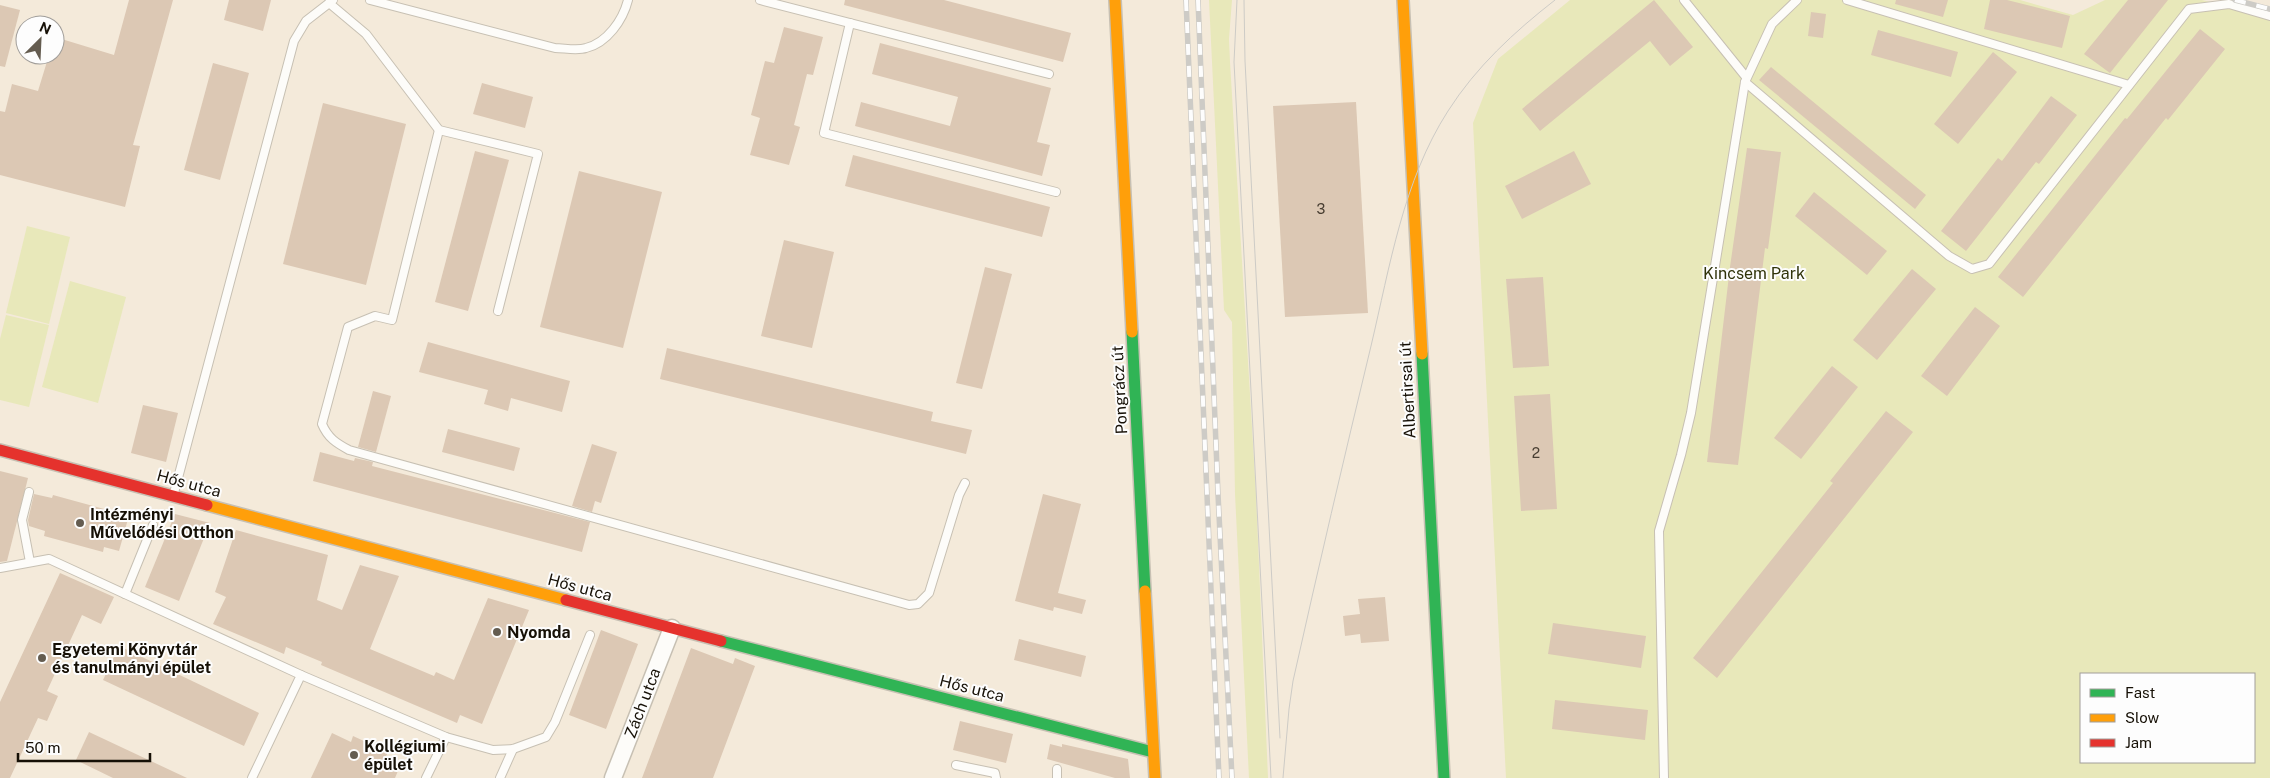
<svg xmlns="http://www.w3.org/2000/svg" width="2270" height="778" viewBox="0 0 2270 778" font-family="'Public Sans',sans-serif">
	<rect width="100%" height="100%" fill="#f4eada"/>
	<g fill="#e8e8ba" fill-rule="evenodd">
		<polygon points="1209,0 1232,0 1229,39 1230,62 1256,494 1268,778 1249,778 1235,494 1232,322 1224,310"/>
		<path d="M1570 0H2020L2073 15 2105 0H2202L2270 17V778H1506L1473 123 1498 59ZM2081 674H2254V762H2081Z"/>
		<polygon points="27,226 70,237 49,324 6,313"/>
		<polygon points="70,281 126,297 98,403 42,387"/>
		<polygon points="6,315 49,325 29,407 0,400 0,339"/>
	</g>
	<g fill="#dcc8b4">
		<polygon points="129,0 173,0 133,145 140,146 125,207 0,175 0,111 5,112 12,84 38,91 49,55 55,55 55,37 114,55"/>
		<polygon points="229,0 271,0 263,31 224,20"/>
		<polygon points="845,0 944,0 1071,33 1063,62 844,5"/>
		<polygon points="1654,0 1693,47 1670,66 1650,41 1540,131 1522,109"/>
		<polygon points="1896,0 1948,0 1943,17 1895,4"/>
		<polygon points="1990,0 2007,0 2070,16 2062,48 1984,29"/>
		<polygon points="2128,0 2168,0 2110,73 2084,54"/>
		<polygon points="0,5 20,10 5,67 0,66"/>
		<polygon points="1811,12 1826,14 1823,38 1808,36"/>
		<polygon points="784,27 823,37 813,75 807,74 794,125 800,127 789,165 750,155 760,118 751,115 765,61 774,63"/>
		<polygon points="2200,29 2225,49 2168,120 2166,118 2023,297 1998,277 2125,118 2127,119"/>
		<polygon points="1878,30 1958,52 1951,77 1871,55"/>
		<polygon points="880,43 1051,88 1037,142 1050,145 1042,176 855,126 861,102 950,126 958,97 872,74"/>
		<polygon points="1993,52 2017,72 1958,144 1934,124"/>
		<polygon points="213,63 249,73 220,180 184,170"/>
		<polygon points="1771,67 1926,195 1915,209 1759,80"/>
		<polygon points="482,83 533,97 525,128 473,114"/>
		<polygon points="2051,96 2077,115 2039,164 2036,162 1966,251 1941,231 1998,158 2002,161"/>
		<polygon points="1356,102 1368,313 1285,317 1273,106"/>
		<polygon points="323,103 406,124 366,285 283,264"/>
		<polygon points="1747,148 1781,152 1768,249 1765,248 1738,465 1707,462 1730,267"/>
		<polygon points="475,151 509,160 468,311 435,302"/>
		<polygon points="1574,151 1591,184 1522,219 1505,186"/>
		<polygon points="853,155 1050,207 1042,237 845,186"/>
		<polygon points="579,171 662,192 623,348 540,327"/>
		<polygon points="1814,192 1887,251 1867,275 1795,216"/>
		<polygon points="784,240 834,252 812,348 761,336"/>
		<polygon points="985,267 1012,274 982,389 956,383"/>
		<polygon points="1912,269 1936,289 1877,360 1853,340"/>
		<polygon points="1543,277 1549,366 1513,368 1506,279"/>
		<polygon points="1975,307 2000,326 1947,396 1921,376"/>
		<polygon points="428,342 570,381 562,412 511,398 508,411 484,404 488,390 419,372"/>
		<polygon points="667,348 933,412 931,421 972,430 966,454 660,379"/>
		<polygon points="1832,366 1858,387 1801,459 1774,438"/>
		<polygon points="373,391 391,396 376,452 358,447"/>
		<polygon points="1550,394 1557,509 1521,511 1514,396"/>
		<polygon points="143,405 178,413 166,462 131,453"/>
		<polygon points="1886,411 1913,432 1717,678 1693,658 1833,483 1830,481"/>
		<polygon points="448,429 520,448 514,471 442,452"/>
		<polygon points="592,444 617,452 601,503 595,501 592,512 572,506"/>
		<polygon points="320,452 354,461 355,458 373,462 372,466 590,522 582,552 313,481"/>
		<polygon points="0,471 28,478 7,561 0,562"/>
		<polygon points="34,494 52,498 53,495 115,512 114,515 128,519 119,551 104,547 103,552 44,536 45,531 29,526 28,520"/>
		<polygon points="1043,494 1081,504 1058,593 1086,600 1082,614 1054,607 1053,611 1015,601"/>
		<polygon points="175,514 210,523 179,601 145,587"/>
		<polygon points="236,530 328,555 317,600 342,610 360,565 399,576 370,649 434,676 436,672 454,680 488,598 529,610 482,724 460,715 457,723 321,665 322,662 286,647 284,654 213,624 226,597 215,592"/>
		<polygon points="60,573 114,597 101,624 82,615 47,691 58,696 47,721 38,718 10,778 0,778 0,702"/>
		<polygon points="1385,597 1389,641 1361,643 1360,634 1345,636 1343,616 1360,614 1358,599"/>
		<polygon points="1553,623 1646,636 1641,668 1548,654"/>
		<polygon points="601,630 638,644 606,729 569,715"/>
		<polygon points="1019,639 1086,656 1081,677 1014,660"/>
		<polygon points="119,646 259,713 244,746 103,680"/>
		<polygon points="691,648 733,664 735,658 755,666 713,778 642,778"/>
		<polygon points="1555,700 1648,710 1645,740 1552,729"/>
		<polygon points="960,721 1013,734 1006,763 953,750"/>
		<polygon points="89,732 187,778 113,778 76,760"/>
		<polygon points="332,733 351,742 353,736 388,752 385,758 400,766 395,778 311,778"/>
		<polygon points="1050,744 1062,747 1062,744 1128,759 1130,778 1115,778 1047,759"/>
	</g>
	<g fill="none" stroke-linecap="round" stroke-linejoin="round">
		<g stroke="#c7c0b3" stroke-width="10">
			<g id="lane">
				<path d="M370 0 555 48C564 48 577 51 586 48 607 43 623 20 628 0"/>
				<polyline points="760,0 1049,74"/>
				<polyline points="1684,0 1746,77"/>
				<polyline points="1847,0 2129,85"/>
				<polyline points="329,3 366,34 439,130 538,154 498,311"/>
				<polyline points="850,23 824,133 1056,192"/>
				<polyline points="1745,82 1949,256 1972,269 1989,264 2189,9 2229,4 2270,16"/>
				<path d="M439 130 392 320 375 316 348 327 322 424C328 438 336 443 349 450L909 605 918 604 929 593 959 495 965 483"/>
				<polyline points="29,492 22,520 30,562"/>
				<polyline points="174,493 294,41 306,21 333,0"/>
				<polyline points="0,568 49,559 301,675 252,778"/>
				<polyline points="125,594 153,525"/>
				<polyline points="301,675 446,737 493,750 513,749 546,737 555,722 590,635"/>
				<polyline points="956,765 995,773 996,778"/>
				<polyline points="1057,769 1057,778"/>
				<polyline points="426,778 446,737"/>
				<polyline points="500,778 513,749"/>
				<polyline points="1664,778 1659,531 1681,455 1691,413 1745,82 1772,24 1797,0"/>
			</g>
		</g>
		<g stroke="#c7c0b3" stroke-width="19">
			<polyline id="street" points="613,778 672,628"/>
		</g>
		<g stroke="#c7c0b3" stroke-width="14">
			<g id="fast">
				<polyline points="1132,332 1145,591"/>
				<polyline points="1422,354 1444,778"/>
				<polyline points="721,641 1153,752"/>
			</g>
		</g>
		<g stroke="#c7c0b3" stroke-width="14">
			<g id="slow">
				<polyline points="1115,0 1132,332"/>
				<polyline points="1403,0 1422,354"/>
				<polyline points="207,505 566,600"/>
				<polyline points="1145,591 1155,778"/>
			</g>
		</g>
		<g stroke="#c7c0b3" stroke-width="14">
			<g id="jam">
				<polyline points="0,450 207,505"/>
				<polyline points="566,600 721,641"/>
			</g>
		</g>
		<use href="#lane" stroke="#fdfcf9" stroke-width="8"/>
		<use href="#street" stroke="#fdfcf9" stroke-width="16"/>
		<use href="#fast" stroke="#30b455" stroke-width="11"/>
		<use href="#slow" stroke="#ff9f0a" stroke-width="11"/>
		<use href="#jam" stroke="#e5322d" stroke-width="11"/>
		<g stroke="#cdcbc6" stroke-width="1">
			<polyline points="1237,0 1234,62 1271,778"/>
			<polyline points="1244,0 1245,61 1280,738"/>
			<path d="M1283 778 1289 709 1293 681C1318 569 1344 458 1371 346 1390 266 1403 181 1448 111 1476 67 1514 32 1555 0"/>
		</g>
		<g stroke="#cdcbc6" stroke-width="5.5">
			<g id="rail">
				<polyline points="1186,0 1219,778"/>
				<polyline points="1198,0 1218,494 1232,778"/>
				<polyline points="2235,0 2270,9"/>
			</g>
		</g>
		<use href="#rail" stroke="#fdfdfd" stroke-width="4" stroke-dasharray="11" stroke-linecap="butt"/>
	</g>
	<g fill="#645c50" stroke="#fdfdfd" stroke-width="2">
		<circle cx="80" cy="523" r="5"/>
		<circle cx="497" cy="632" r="5"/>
		<circle cx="42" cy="658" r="5"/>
		<circle cx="354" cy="755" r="5"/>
	</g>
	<g text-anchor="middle" stroke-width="4" stroke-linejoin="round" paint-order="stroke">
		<g font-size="14" fill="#483e32">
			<text x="1321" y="214">3</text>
			<text x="1536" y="458">2</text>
		</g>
		<g font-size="16" fill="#303309" stroke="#fdfdfd">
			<text x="1754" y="279">Kincsem Park</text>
		</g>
		<g font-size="16" fill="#161006" stroke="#fdfdfd">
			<text transform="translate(1119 390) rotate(-93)" y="6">Pongrácz út</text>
			<text transform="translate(1407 390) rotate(-93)" y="6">Albertirsai út</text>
			<text transform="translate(189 483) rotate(15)" y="6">Hős utca</text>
			<text transform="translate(580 587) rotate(15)" y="6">Hős utca</text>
			<text transform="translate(972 688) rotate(14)" y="6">Hős utca</text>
			<text transform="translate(642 703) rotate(-69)" y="6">Zách utca</text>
		</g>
		<g font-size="16" font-weight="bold" fill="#161006" stroke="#fdfdfd" text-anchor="start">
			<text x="90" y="520">Intézményi<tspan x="90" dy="18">Művelődési Otthon</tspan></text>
			<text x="507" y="638">Nyomda</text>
			<text x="52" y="655">Egyetemi Könyvtár<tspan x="52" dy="18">és tanulmányi épület</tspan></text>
			<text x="364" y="752">Kollégiumi<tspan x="364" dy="18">épület</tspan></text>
		</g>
	</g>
	<rect x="2080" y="673" width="175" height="90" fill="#fdfdfd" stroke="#a19e9a"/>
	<rect x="2090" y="689" width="25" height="8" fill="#30b455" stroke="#a19e9a"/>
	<text x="2125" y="698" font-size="15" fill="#161006">Fast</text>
	<rect x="2090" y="714" width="25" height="8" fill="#ff9f0a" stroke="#a19e9a"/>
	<text x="2125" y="723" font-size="15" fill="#161006">Slow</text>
	<rect x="2090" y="739" width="25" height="8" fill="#e5322d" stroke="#a19e9a"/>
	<text x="2125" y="748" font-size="15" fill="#161006">Jam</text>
	<g transform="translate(40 40) rotate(24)"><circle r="24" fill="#fdfdfd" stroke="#a19e9a"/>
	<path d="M0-4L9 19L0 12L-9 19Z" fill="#645c50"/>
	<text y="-8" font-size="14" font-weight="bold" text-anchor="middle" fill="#161006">N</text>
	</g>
	<path d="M18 753v8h132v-8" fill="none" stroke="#161006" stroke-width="2.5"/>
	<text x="25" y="753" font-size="15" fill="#161006" stroke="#fdfdfd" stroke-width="4" paint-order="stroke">50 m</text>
</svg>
